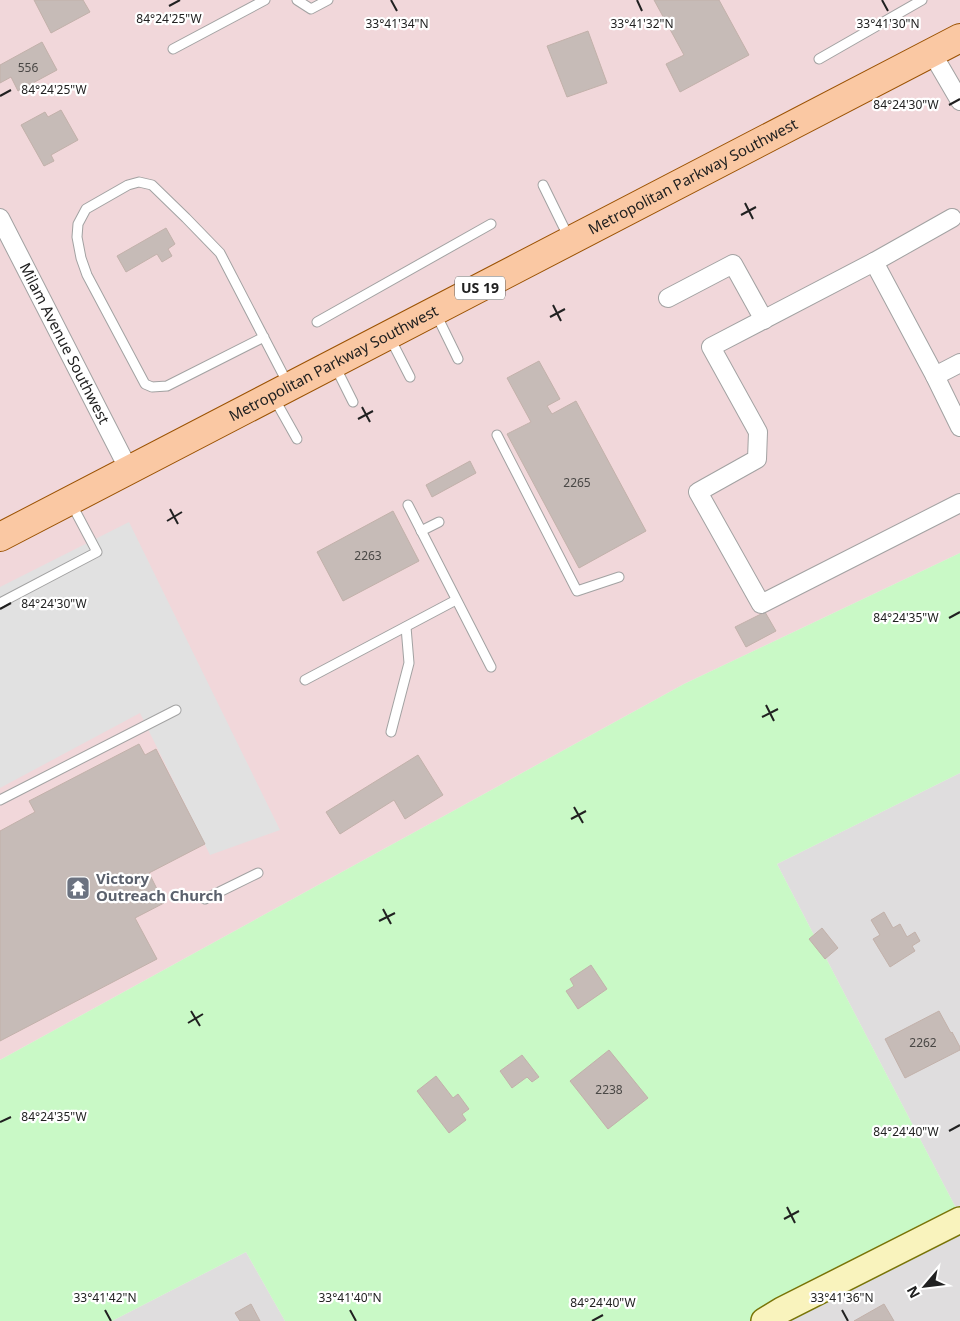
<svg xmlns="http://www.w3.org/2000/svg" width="960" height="1321" viewBox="0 0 960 1321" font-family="'Noto Sans',sans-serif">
	<rect width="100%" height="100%" fill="#f1ece7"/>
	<g fill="#dfddde">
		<polygon points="960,773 960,1321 770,1321 957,1210 777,864"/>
		<polygon points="246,1252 285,1321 112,1321"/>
	</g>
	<polygon fill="#f1d7da" points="0,0 960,0 960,553 684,684 0,1060"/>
	<polygon fill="#c9f9c6" points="960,553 960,773 777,864 957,1210 770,1321 285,1321 246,1252 112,1321 0,1321 0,1060 684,684"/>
	<polygon fill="#e1e1e1" points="129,522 280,830 210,855 140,713 0,788 0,587"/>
	<g fill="#c6bbb7" stroke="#c2b1aa">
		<polygon points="34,0 83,0 90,12 51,33"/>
		<polygon points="654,0 719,0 749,55 680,92 666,64 684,55"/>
		<polygon points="588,31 607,83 567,97 547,46"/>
		<polygon points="42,42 57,70 18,91 11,77 0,83 0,65"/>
		<polygon points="61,110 78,140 51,155 54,161 44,166 21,125 45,112 48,117"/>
		<polygon points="166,228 175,244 168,249 172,256 162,262 157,254 126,272 117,256"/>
		<polygon points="539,361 560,399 547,406 552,414 576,401 646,531 579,568 507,434 531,422 507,378"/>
		<polygon points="470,461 476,473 432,497 426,485"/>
		<polygon points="393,511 419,561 343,601 317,552"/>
		<polygon points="765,612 776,631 746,647 735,627"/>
		<polygon points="139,744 145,755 156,749 205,844 149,873 164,903 135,918 157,959 0,1041 0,831 35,812 29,801"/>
		<polygon points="418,755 443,795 405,819 394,800 340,834 326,812"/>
		<polygon points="884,912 893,928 900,924 907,937 915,932 920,941 912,946 915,951 890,967 873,939 880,935 871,920"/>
		<polygon points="822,928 838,948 825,959 809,939"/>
		<polygon points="591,965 607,989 578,1009 566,991 574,986 570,979"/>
		<polygon points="939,1011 951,1033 952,1032 960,1047 960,1050 905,1078 885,1039"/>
		<polygon points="609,1050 648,1098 608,1129 570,1081"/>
		<polygon points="522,1055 539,1077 532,1082 527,1077 512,1088 500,1071"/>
		<polygon points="436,1076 453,1098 458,1094 469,1109 462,1114 466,1120 449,1133 417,1091"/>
		<polygon points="251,1304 260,1321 240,1321 235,1313"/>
		<polygon points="884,1304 894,1321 854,1321"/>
	</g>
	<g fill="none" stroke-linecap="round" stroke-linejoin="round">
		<g stroke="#a2a2a2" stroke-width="11">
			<g id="lane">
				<polyline points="297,0 311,9 328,0"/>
				<polyline points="173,49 265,0"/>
				<polyline points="819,59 922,0"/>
				<polyline points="543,185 569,238"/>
				<polyline points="436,314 458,359"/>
				<polyline points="317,322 491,224"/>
				<polyline points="264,337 167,386 152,387 145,384 87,275 81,258 77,237 78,224 86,209 128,185 139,182 152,185 186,218 220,253 288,384"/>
				<polyline points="390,338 410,377"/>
				<polyline points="335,366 353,402"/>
				<polyline points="274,398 297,439"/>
				<polyline points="497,435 577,591 619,577"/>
				<polyline points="408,505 491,667"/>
				<polyline points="421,531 439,522"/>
				<polyline points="0,603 97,552 71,503"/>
				<polyline points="305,680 456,600"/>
				<polyline points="391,732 409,663 406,627"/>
				<polyline points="0,800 176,710"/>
				<polyline points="205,899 258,873"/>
			</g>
		</g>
		<g stroke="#a2a2a2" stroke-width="20">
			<g id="street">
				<polyline points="932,53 960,101"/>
				<path id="s1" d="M0 218 129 470"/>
				<polyline points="952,218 874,262 711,347 758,432 757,459 698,492 761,604 960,503"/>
				<polyline points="874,262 935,376 960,427"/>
				<polyline points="668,298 733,264 764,320"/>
				<polyline points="935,376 960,363"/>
			</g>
		</g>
		<g stroke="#787407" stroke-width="28">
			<polyline id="secondary" points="764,1321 782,1310 960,1220"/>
		</g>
		<g stroke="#9b5202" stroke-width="30">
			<g id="primary">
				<path id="s2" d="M0 537 960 38"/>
			</g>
		</g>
		<use href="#lane" stroke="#fff" stroke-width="9"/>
		<use href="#street" stroke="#fff" stroke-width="18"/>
		<use href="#secondary" stroke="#f9f3bd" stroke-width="25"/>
		<use href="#primary" stroke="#fac8a3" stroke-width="28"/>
	</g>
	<path fill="none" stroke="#212121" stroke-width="2" d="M391 0 397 11M637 0 642 11M882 0 888 11M169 6 180 0M0 96 11 90M949 105 960 99M745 203 753 219M741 215 756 207M553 305 561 321M550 317 565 309M362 407 370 422M358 419 373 411M170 509 178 524M167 521 182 512M0 609 11 603M949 618 960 612M766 705 774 721M762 717 778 709M574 807 583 823M571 819 586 811M383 909 391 924M379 921 395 913M191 1011 200 1026M188 1023 203 1014M0 1122 11 1117M949 1131 960 1125M787 1207 795 1223M784 1219 799 1211M105 1310 111 1321M350 1310 356 1321M842 1310 848 1321M592 1321 603 1315"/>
	<defs>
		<g id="temple-square" transform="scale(1.25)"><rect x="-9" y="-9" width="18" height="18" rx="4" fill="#6b7280" stroke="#fff"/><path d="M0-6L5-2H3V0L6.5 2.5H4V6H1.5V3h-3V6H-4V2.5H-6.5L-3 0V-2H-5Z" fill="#fff"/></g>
	</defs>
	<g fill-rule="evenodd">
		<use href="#temple-square" x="78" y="888"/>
	</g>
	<g text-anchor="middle" stroke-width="4.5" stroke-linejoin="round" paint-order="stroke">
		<g font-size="12" fill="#4a4846">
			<text x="28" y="72">556</text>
			<text x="577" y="487">2265</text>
			<text x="368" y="560">2263</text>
			<text x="923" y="1047">2262</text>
			<text x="609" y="1094">2238</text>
		</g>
		<rect fill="#fff" stroke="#646464" stroke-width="1" x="455" y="276.5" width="50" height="23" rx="4"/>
		<g font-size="14" font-weight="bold" fill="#212121">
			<text x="480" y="293">US 19</text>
		</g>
		<g font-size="15" fill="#212121" stroke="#fff">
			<text dy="5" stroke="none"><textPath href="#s2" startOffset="781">Metropolitan Parkway Southwest</textPath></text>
			<text dy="5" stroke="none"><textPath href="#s1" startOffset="141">Milam Avenue Southwest</textPath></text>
			<text dy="5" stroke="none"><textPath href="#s2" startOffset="376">Metropolitan Parkway Southwest</textPath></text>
		</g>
		<g font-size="15" font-weight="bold" fill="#5b616d" stroke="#fff" text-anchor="start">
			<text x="96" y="884">Victory<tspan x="96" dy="17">Outreach Church</tspan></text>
		</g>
	</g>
	<g font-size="12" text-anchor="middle" fill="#212121" stroke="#fff" stroke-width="4.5" stroke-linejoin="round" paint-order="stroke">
		<text x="169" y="23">84°24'25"W</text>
		<text x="397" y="28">33°41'34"N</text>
		<text x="888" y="28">33°41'30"N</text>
		<text x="642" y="28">33°41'32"N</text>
		<text x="54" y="94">84°24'25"W</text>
		<text x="906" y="109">84°24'30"W</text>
		<text x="54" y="608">84°24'30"W</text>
		<text x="906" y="622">84°24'35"W</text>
		<text x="54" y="1121">84°24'35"W</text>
		<text x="906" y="1136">84°24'40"W</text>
		<text x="105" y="1302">33°41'42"N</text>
		<text x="350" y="1302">33°41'40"N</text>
		<text x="842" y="1302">33°41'36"N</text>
		<text x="603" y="1307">84°24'40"W</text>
	</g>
	<g transform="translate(925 1286) rotate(242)" stroke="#ffffff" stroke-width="4" paint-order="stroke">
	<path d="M0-4L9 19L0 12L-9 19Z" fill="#212121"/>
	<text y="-8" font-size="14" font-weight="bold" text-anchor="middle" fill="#212121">N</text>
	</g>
</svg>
